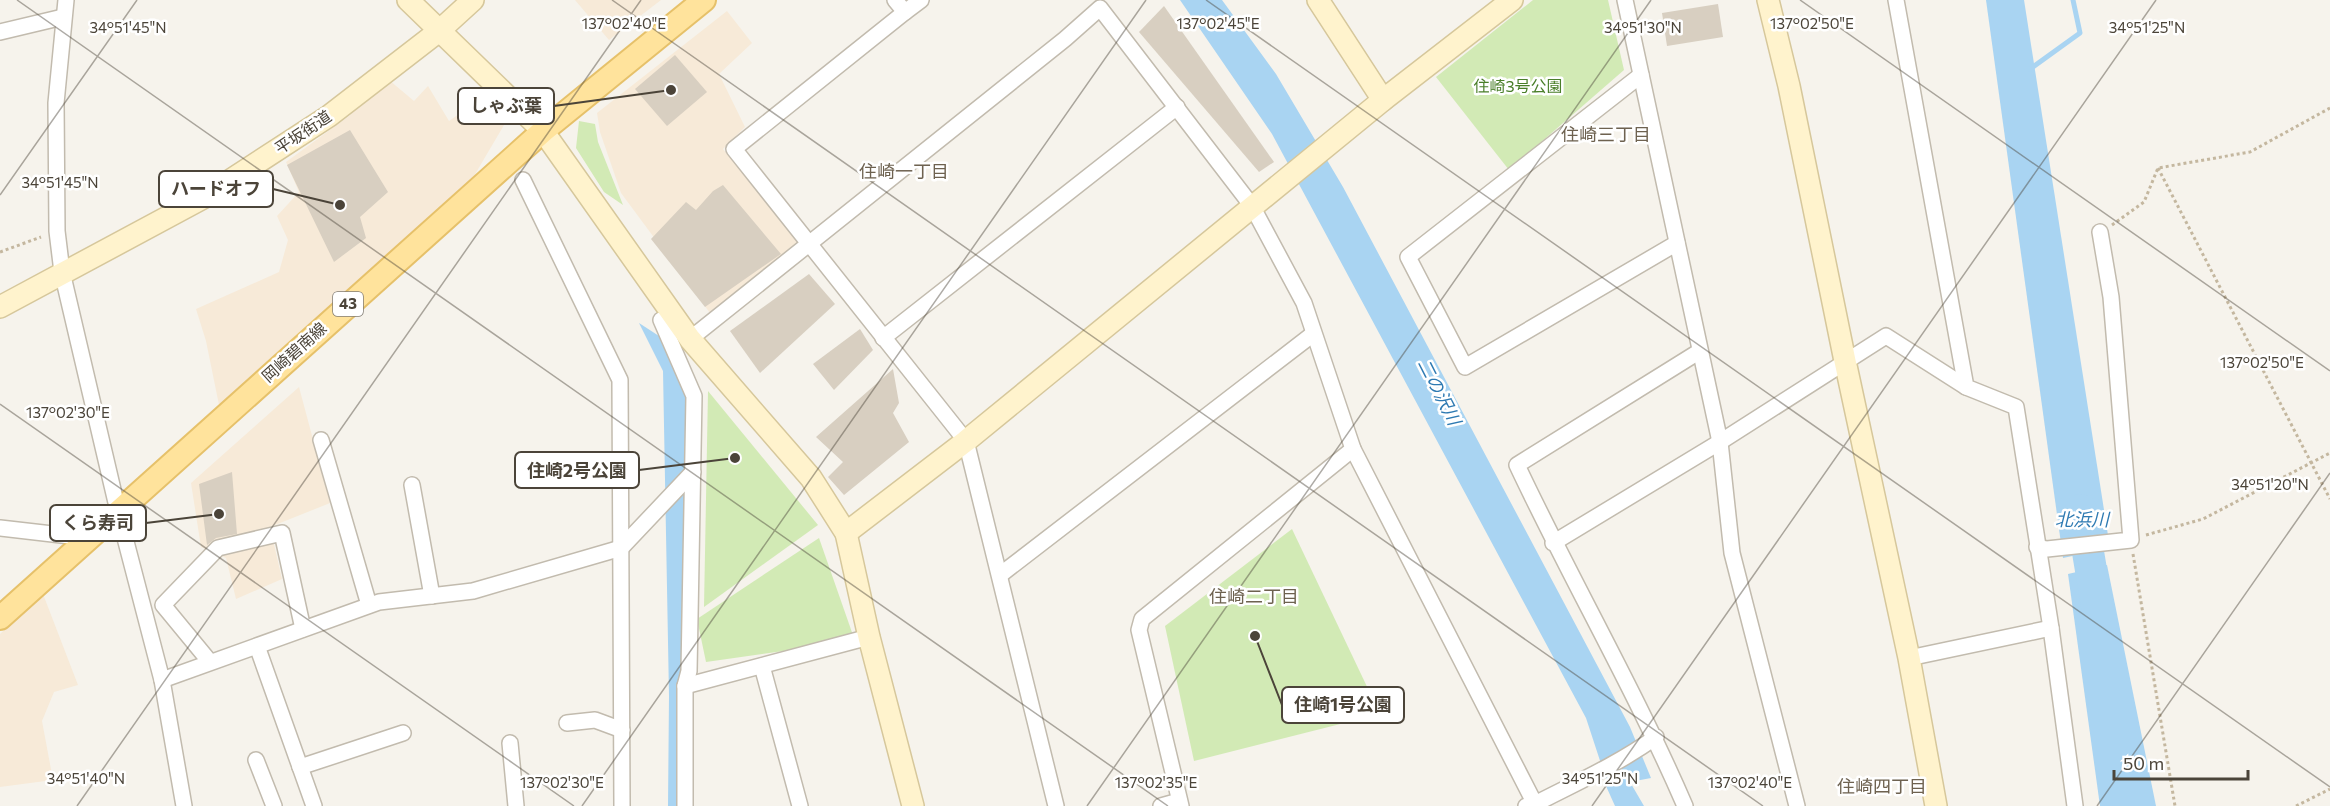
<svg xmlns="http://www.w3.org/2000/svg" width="2330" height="806" viewBox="0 0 2330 806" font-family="Commissioner,'Noto Sans JP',sans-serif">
	<rect width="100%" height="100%" fill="#f6f3ec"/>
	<g fill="#f7ead8">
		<polygon points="575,0 661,0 609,40"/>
		<polygon points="727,11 752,43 719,74 745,127 723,149 803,244 710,313 621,193 600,132 597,113"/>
		<polygon points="389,80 414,101 428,86 449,121 482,98 507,120 474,176 219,405 206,341 196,309 279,272 288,240 277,216 299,192 286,162 349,116"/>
		<polygon points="299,387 330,503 270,527 282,579 236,599 226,558 201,547 191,483"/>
		<polygon points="43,594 78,685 54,692 42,721 53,780 0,787 0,634"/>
	</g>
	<g fill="#d2eab5">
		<polygon points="1533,0 1608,0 1624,70 1509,170 1436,77"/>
		<polygon points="579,121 595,124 598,142 623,205 604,192 576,148"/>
		<polygon points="708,391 818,525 704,607"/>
		<polygon points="1292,529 1380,714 1194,761 1165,626"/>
		<polygon points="819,538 855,641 706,662 697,619"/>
	</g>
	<g fill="#a9d4f2">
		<polygon points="1180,0 1222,0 1276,74 1343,187 1630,727 1651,778 1630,782 1644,806 1615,806 1606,786 1608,785 1586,718 1272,134"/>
		<polygon points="1986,0 2024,0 2110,548 2063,558"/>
		<polygon points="639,323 659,336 687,393 682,806 668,806 669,696 663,371"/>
		<polygon points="2107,565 2156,806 2100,806 2068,574"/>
	</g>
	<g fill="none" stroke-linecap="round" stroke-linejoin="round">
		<polyline stroke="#a9d4f2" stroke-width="5" points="2030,69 2080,33 2073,0"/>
		<polyline stroke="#a9d4f2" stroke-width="32" points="2081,510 2098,612"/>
	</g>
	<g fill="#d8cfc1">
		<polygon points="1718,4 1723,37 1667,46 1662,13"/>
		<polygon points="1164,6 1274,162 1259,172 1139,32"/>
		<polygon points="675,55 707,92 667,126 635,89"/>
		<polygon points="350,130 388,192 360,217 366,238 334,262 287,165"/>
		<polygon points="723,185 781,254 705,307 651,239 686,202 696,210 713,191"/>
		<polygon points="809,274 835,304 760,373 730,331"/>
		<polygon points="860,329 873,350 834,390 813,364"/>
		<polygon points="893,369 899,403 893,413 909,442 844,495 828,477 843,462 816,437"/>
		<polygon points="232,472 237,534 216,538 207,545 199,484"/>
	</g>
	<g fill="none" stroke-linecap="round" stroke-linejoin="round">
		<g stroke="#c2bbae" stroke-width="18">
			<g id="street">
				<polyline points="66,0 56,103 57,231 62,272 118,511 162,680 184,806"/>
				<polyline points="895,0 905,12 734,149 966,441 1056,806"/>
				<polyline points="1625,0 1720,442 1732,553 1797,806"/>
				<polyline points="1896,0 1966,387 2016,407 2051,628 2075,806"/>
				<polyline points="905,12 921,0"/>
				<polyline points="0,32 63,17"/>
				<polyline points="1641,75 1408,257 1465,367 1677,243"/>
				<polyline points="523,180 620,380 622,806"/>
				<polyline points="661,320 694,396 689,671 685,686 685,806"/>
				<polyline points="883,338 1177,107"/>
				<polyline points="690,339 1065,39 1100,8 1252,206 1304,303 1353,449 1536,806"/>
				<polyline points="321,440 369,605"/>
				<polyline points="412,485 432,596"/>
				<polyline points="0,528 87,538"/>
				<polyline points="1553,543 1720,442 1886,336 1966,387"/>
				<polyline points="2037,547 2047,549 2131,540 2111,297 2100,232"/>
				<polyline points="1000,575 1313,334"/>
				<polyline points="257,646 314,806"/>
				<polyline points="1909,658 2051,628"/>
				<polyline points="210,662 163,605 218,548 282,533 303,629"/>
				<polyline points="762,666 800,806"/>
				<polyline points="162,680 379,602 473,591 621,548 693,472"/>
				<polyline points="685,686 869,637"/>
				<polyline points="567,723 595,720 622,730"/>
				<polyline points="510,743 516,806"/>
				<polyline points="256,760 274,806"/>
				<polyline points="300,767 403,733"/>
				<polyline points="1161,806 1179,801"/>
				<polyline points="1181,806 1139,630 1142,619 1353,449"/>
				<path d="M1526 806 1535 804C1576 783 1618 764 1656 737"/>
				<path d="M1685 806C1635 690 1571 580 1517 465L1700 351"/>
			</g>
		</g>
		<g stroke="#d6c79b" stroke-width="24">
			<g id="secondary">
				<polyline points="408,0 543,131 690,339 811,478 846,533 869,637 913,806"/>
				<polyline points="1318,0 1383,100"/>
				<polyline points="1768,0 1789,86 1845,361 1909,658 1936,806"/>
				<polyline points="0,307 203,198 329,116 439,31 473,0"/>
				<polyline points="846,533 966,441 1383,100 1512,0"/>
			</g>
		</g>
		<g stroke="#e6c16a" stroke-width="26">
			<polyline id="primary" points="0,618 543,131 704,0"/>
		</g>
		<g stroke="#c4b79f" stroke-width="3" stroke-dasharray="3 3" stroke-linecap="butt">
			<polyline points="2158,168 2330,499"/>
			<polyline points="2112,225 2144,202 2158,168 2250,152 2330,108"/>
			<polyline points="0,252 41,237"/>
			<polyline points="2146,535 2203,519 2330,453"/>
			<polyline points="2133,554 2175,806"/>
			<polyline points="2296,806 2330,789"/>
		</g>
		<use href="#street" stroke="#fff" stroke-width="15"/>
		<use href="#secondary" stroke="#fff3cd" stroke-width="21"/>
		<use href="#primary" stroke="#ffe39c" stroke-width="22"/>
	</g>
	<path fill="none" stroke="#4b4439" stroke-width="1.5" stroke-opacity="0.45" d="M17 0 1168 806M612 0 1763 806M1206 0 2330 787M1800 0 2330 371M0 195 137 0M0 404 574 806M77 806 641 0M582 806 1146 0M1087 806 1651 0M1592 806 2156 0M2097 806 2330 473"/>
	<g text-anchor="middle" stroke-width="5" stroke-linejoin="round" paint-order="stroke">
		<rect fill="#fff" stroke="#817c74" stroke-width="1.5" x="333" y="292" width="30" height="24" rx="4.5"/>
		<g font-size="15" font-weight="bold" fill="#4b4439">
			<text x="348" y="309">43</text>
		</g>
		<g font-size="16" fill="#4a7f2a" stroke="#fff">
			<text x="1518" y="92">住崎3号公園</text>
		</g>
		<g font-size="16" fill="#4b4439" stroke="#fff">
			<text transform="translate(303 132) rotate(-34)" y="6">平坂街道</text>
			<text transform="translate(294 352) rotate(-42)" y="6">岡崎碧南線</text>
		</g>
		<g font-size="18" fill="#6e6250" stroke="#fff">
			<text x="1606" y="141">住崎三丁目</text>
			<text x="904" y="178">住崎一丁目</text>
			<text x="1254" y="603">住崎二丁目</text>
			<text x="1882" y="793">住崎四丁目</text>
		</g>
		<g font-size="18" font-style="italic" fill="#2e7ab2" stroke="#fff">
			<text transform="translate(1439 392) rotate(63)" y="6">二の沢川</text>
			<text x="2082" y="526">北浜川</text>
		</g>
	</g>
	<g font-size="15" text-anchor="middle" fill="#4b4439" stroke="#fff" stroke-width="5" stroke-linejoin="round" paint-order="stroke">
		<text x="624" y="29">137°02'40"E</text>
		<text x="1218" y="29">137°02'45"E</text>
		<text x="1812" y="29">137°02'50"E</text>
		<text x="128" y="33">34°51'45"N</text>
		<text x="1643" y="33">34°51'30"N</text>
		<text x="2147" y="33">34°51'25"N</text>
		<text x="60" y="188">34°51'45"N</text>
		<text x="2262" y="368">137°02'50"E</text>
		<text x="68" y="418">137°02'30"E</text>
		<text x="2270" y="490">34°51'20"N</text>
		<text x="86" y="784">34°51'40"N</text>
		<text x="1600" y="784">34°51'25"N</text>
		<text x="562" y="788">137°02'30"E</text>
		<text x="1156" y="788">137°02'35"E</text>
		<text x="1750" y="788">137°02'40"E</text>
	</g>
	<path fill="none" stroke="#4b4439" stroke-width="2" d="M671 90L554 106M340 205L273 189M735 458L639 470M219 514L146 523M1255 636L1282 705"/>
	<g fill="#4b4439" stroke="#fff" stroke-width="2">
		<circle cx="671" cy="90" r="6"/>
		<circle cx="340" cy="205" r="6"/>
		<circle cx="735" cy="458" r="6"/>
		<circle cx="219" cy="514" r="6"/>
		<circle cx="1255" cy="636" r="6"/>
	</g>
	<g fill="#fff" stroke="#4b4439" stroke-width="2">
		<rect x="458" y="88" width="96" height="36" rx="6"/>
		<rect x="159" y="171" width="114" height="36" rx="6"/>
		<rect x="515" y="452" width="124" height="36" rx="6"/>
		<rect x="50" y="505" width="96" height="36" rx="6"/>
		<rect x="1282" y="687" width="122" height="36" rx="6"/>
	</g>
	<g font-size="18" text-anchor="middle" font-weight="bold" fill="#4b4439">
		<text x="506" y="112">しゃぶ葉</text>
		<text x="216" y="195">ハードオフ</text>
		<text x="577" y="477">住崎2号公園</text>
		<text x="98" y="529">くら寿司</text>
		<text x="1343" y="711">住崎1号公園</text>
	</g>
	<path d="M2114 770v9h134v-9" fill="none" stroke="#4b4439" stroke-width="3"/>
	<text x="2123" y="770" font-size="18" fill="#4b4439" stroke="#ffffff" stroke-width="4.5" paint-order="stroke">50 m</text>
</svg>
